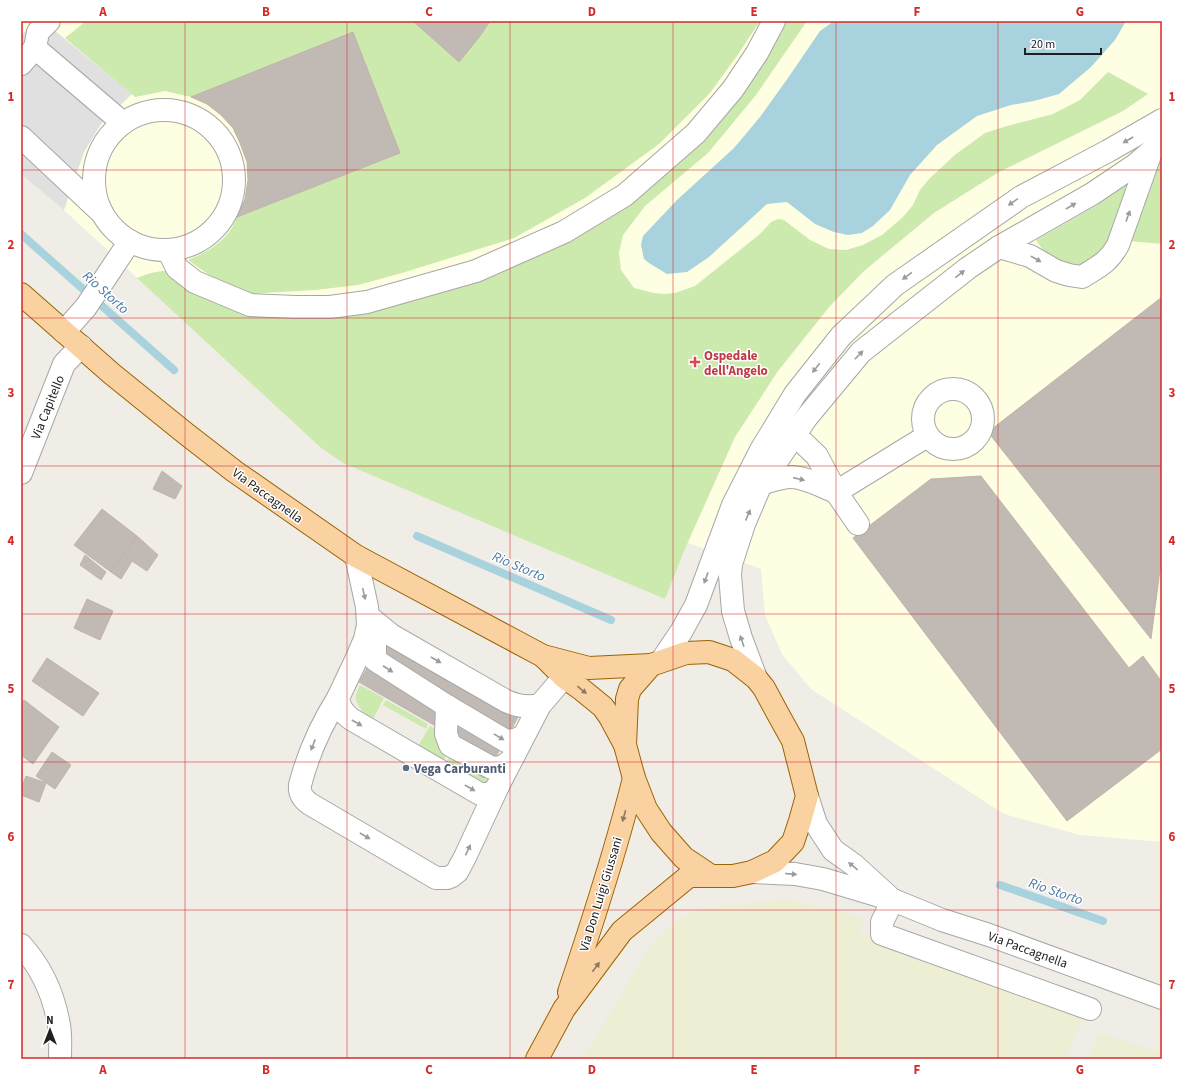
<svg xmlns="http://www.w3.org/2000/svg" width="1183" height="1080" viewBox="0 0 1183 1080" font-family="'Source Sans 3',sans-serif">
	<rect width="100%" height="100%" fill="#f0ede7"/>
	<polygon fill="#fefee2" points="21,21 1162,21 1162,842 1080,835 1004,814 811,689 782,654 765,615 761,569 688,543 665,599 606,570 320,447 64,210 21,174"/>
	<g fill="#edeed3">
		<polygon points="784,899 805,903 866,919 859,932 1083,1017 1066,1059 583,1059 652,943 680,918 700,909"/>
		<polygon points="1099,1033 1162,1053 1162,1059 1089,1059"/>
	</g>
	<g fill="#cce9ae">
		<path d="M86 21H413L459 61 480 36 490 21H760L739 53 710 93 659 144 585 198 514 238 402 273 358 285 315 290 246 294 213 278 188 260C209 251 229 240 237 217L400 153 353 32 191 97 165 91 135 97 65 38Z"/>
		<path d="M783 21H807L756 95 708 153 645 206 623 235 619 253 621 270 634 288 654 293 665 294 675 293 695 286 760 234 771 222 778 219 784 220 810 240 829 249 846 250 863 245 882 235 903 217 913 205 920 190 929 179 956 154 970 144 985 133 1007 126 1053 114 1080 100 1108 72 1148 94 1123 111 999 172 934 213 864 271 830 306 778 371 735 437 688 542 665 599 343 463 320 447 137 278C149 273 160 270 174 271L310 316 606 217Z"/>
		<polygon points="1162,156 1162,244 1129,241 1160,158"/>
		<path d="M1136 178 1109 241C1086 273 1057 274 1036 240L1096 206Z"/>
		<path d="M360 685 384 698 372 721C365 715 354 704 356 694 357 691 359 687 360 685Z"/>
		<polygon points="386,700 428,724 426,729 383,705"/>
		<polygon points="430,726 434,728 446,756 443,761 418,746"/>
		<polygon points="449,758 490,781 487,786 446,763"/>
	</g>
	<polygon fill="#e0e0e0" points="35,21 43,21 132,94 101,124 84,152 64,210 21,174 21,36"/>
	<polygon fill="#a8d2dd" points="834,21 1126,21 1115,40 1091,67 1059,94 1034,101 1011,105 977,116 937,145 910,175 890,210 873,226 862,233 848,235 834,232 815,224 787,202 767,204 709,257 687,272 667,274 649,263 644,259 641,245 643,236 677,200 734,148 760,117 788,78 820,31"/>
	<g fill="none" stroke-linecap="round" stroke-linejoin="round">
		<g stroke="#a8d2dd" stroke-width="8">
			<polyline points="21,234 174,370"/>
			<polyline points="417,536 611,620"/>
			<polyline points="1000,885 1103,921"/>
		</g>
	</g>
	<g fill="#c1b9b3" stroke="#c2b3a9">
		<polygon points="413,21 490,21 480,36 459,62"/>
		<polygon points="353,32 400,153 237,217 245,199 248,180 247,162 240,143 233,128 221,115 207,104 191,97"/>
		<polygon points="1162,297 1162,554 1151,639 988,432"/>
		<polygon points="162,471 182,486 175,499 153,489"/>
		<polygon points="981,476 1129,668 1143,656 1162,682 1162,749 1067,821 853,538 931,479"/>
		<polygon points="102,509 137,536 111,572 74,545"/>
		<polygon points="137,536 158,555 147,571 132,561 121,579 111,572"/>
		<polygon points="85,555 106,572 101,580 80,565"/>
		<polygon points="87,599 113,611 100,640 74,628"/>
		<polygon points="383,640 518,717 484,778 446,755 455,737 359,682"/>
		<polygon points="47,658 99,693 83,716 32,681"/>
		<polygon points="24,700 59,727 33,764 21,755 21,704"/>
		<polygon points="52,752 71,765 55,789 36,776"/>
		<polygon points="26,776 46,783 39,802 21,795 21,789"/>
	</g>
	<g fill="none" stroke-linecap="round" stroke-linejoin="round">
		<g stroke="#a7a7a7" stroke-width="24">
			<g id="minor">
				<polyline points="35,48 38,32 49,21"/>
				<polyline points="21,64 35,48 123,123"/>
				<circle cx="164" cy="180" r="70"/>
				<polyline points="21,137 102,213"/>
				<path d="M999 247 1030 256 1056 271 1069 275 1082 277C1099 266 1108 263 1118 245L1151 152"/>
				<polyline points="168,250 177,268 195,282 250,305 295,307 330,307 367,302 476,271 564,232 625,195 696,133 733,89 757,53 774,21"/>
				<polyline points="64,332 86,307 130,241"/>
				<circle cx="953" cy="419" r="30"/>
				<polyline points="794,434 817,456 836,492 858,524"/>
				<polyline points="21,473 64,364 81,346"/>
				<path d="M761 484C771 481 781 477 791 477 806 477 822 487 836 492"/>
				<polyline points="836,492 927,436"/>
				<path d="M356 556 367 607 368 625 365 639 356 660 338 698C339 707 343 713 351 719L480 794H491L498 786 540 705 564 677"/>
				<path d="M368 616 391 635 506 701C517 706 528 708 540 705"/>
				<polyline points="375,624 375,660 447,706 506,741 515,740 523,736"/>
				<polyline points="662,660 681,632 696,605 733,505 761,450 795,394 841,336 895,285 1021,197 1108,151 1162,120"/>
				<polyline points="756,678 741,638 733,611 730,575 731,564 744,524 761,484 807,417 861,352 968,268 999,247 1092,194 1135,165 1162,142"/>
				<path d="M338 698C321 725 308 754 300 785 299 794 303 799 310 804L436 878H447L452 876 457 872 465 857 498 786"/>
				<polyline points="447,706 446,734 450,745 492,768 502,767 509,762"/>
				<polyline points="807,796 816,824 833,850 854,865 888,896"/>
				<polyline points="752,872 795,874 823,879 893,900 942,920 989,935 1162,998"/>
				<polyline points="893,900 882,922 882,934 1090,1009"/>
				<path d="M21 945C41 967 54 996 59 1025 61 1036 60 1048 60 1059"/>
			</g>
		</g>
		<g stroke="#996403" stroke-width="24">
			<g id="major">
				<polyline points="21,294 112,374 185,433 234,471 356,556 543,656 589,668 651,665"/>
				<polyline points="543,656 564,677 581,689 603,707 610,717 624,743"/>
				<path d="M569 992C593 921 616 851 634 778"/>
				<polyline points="537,1059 564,1009 622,931 689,876 733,876 752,872 775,861 793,842 800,821 807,796 793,741 778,714 764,688 756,678 733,660 709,652 686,653 651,665 630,689 627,699 625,745 634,778 646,809 661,832 684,858 711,876"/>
			</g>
		</g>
		<use href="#minor" stroke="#fff" stroke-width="22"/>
		<use href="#major" stroke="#fad2a2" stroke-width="22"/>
	</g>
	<defs><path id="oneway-solid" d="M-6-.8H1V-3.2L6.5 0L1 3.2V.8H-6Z"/></defs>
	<g fill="#9b9b9b">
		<use href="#oneway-solid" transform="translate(1128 140) rotate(150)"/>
		<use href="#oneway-solid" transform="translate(1013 202) rotate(146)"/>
		<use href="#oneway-solid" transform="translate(1071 206) rotate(-30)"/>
		<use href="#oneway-solid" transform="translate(1128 216) rotate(-70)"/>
		<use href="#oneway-solid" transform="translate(1036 259) rotate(29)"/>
		<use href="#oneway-solid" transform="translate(960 274) rotate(-38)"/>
		<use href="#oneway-solid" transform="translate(907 276) rotate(144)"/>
		<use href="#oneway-solid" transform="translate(859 355) rotate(-46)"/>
		<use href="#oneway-solid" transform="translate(816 368) rotate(128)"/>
		<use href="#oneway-solid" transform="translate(799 479) rotate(13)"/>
		<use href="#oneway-solid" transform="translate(748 515) rotate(-67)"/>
		<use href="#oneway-solid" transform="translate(706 578) rotate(110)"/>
		<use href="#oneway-solid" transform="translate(364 594) rotate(77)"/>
		<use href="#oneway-solid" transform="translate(742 641) rotate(-109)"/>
		<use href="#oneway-solid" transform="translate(436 660) rotate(30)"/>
		<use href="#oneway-solid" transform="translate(388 669) rotate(33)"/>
		<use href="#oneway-solid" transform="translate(357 723) rotate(30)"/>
		<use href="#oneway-solid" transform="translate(499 737) rotate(31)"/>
		<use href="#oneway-solid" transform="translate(313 745) rotate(111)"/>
		<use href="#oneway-solid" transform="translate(470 788) rotate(30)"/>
		<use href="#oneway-solid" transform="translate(365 836) rotate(30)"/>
		<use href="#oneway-solid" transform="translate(468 850) rotate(-65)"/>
		<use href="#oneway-solid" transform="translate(853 866) rotate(-141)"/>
		<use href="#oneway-solid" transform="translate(791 874) rotate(5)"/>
	</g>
	<g fill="#8d7961">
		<use href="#oneway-solid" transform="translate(582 690) rotate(39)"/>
		<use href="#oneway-solid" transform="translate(624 816) rotate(106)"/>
		<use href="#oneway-solid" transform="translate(596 967) rotate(-53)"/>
	</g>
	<path fill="none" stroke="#d62828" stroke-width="1" stroke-opacity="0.55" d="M185 21V1059M347 21V1059M510 21V1059M673 21V1059M836 21V1059M998 21V1059M21 170H1162M21 318H1162M21 466H1162M21 614H1162M21 762H1162M21 910H1162"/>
	<path fill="#e0444e" stroke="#fff" stroke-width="1.5" d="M693 356h4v4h4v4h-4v4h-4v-4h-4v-4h4z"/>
	<circle fill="#5c6f8a" stroke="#fff" stroke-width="1.5" cx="406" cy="768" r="4"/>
	<g text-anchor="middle" stroke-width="3" stroke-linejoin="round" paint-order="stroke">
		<g font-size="13" font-weight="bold" fill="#be3a42" stroke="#fff" text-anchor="start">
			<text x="704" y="360">Ospedale<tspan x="704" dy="15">dell'Angelo</tspan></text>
		</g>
		<g font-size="13" fill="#202020" stroke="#fff">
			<text transform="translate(47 407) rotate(-68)" y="5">Via Capitello</text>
			<text transform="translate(268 495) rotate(36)" y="5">Via Paccagnella</text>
			<text transform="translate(600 894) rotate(-73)" y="5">Via Don Luigi Giussani</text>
			<text transform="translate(1028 949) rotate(20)" y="5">Via Paccagnella</text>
		</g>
		<g font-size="13" font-weight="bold" fill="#4e5e75" stroke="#fff" text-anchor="start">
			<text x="414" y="773">Vega Carburanti</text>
		</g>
		<g font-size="14" font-style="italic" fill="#4a7aa7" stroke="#fff">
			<text transform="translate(106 292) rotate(42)" y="5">Rio Storto</text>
			<text transform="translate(519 566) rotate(23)" y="5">Rio Storto</text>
			<text transform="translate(1056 891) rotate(19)" y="5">Rio Storto</text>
		</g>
	</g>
	<rect width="1183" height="1080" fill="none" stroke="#ffffff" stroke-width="44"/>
	<g transform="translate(50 1030)" stroke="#ffffff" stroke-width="3" paint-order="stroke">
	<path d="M0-3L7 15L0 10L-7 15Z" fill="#202020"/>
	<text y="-6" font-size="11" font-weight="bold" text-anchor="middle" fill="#202020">N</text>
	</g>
	<path d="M1025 48v6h76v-6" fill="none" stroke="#202020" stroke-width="2"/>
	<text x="1031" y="48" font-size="12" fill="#202020" stroke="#ffffff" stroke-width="3" paint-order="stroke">20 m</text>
	<rect x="22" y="22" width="1139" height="1036" fill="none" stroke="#d62828" stroke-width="1.5"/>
	<g font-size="13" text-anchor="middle" font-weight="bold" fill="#d62828">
		<text x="103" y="16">A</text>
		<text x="266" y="16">B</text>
		<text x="429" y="16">C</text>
		<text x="592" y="16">D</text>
		<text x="754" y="16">E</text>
		<text x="917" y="16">F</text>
		<text x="1080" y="16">G</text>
		<text x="11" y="101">1</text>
		<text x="1172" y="101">1</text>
		<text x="11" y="249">2</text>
		<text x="1172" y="249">2</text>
		<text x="11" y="397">3</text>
		<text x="1172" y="397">3</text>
		<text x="11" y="545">4</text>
		<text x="1172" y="545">4</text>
		<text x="11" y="693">5</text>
		<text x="1172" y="693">5</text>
		<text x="11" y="841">6</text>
		<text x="1172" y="841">6</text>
		<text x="11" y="989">7</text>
		<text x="1172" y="989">7</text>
		<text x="103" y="1074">A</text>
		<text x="266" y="1074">B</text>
		<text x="429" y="1074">C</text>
		<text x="592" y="1074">D</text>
		<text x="754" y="1074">E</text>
		<text x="917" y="1074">F</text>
		<text x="1080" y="1074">G</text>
	</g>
</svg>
